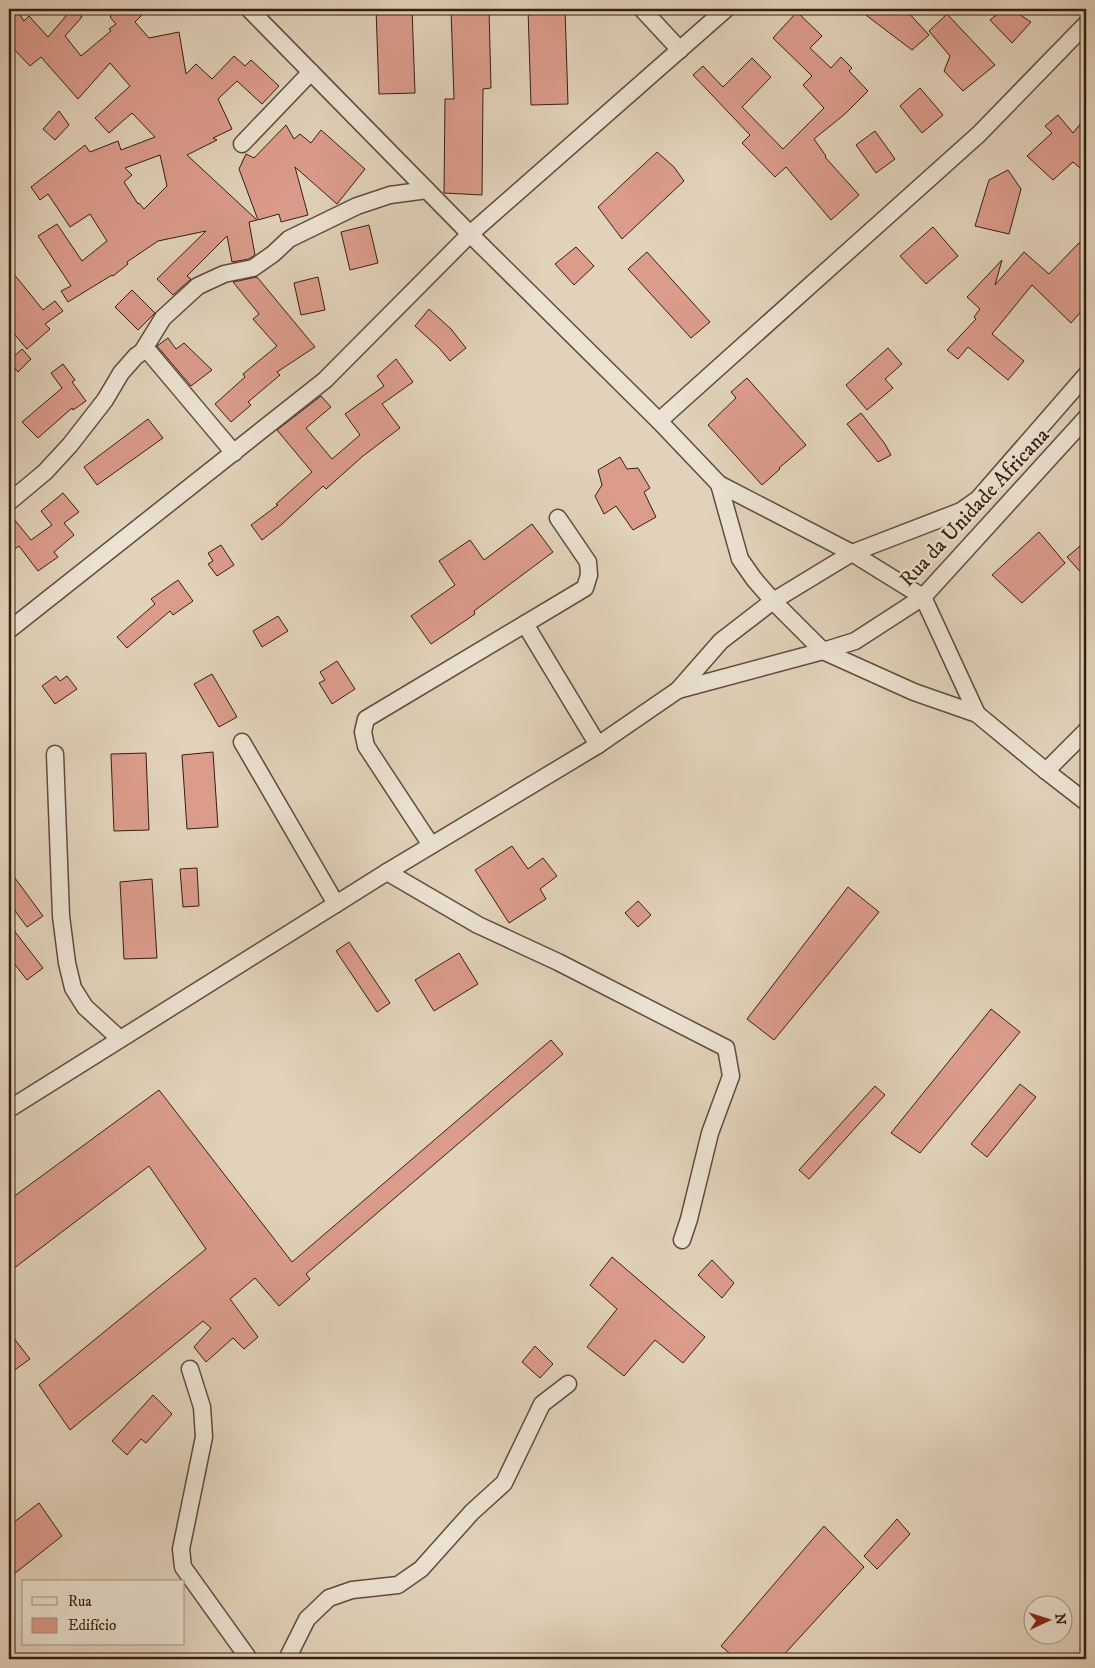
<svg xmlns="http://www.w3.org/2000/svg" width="1095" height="1668" viewBox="0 0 1095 1668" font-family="'IM FELL DW Pica',serif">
	<rect width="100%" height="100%" fill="#e2d2bb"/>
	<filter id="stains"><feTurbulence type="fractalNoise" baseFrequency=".004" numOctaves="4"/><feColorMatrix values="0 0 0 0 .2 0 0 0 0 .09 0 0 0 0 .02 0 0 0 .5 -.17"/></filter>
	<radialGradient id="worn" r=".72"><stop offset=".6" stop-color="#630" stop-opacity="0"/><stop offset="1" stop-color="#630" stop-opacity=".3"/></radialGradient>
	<g fill="#dc9c8c" stroke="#351f0e" fill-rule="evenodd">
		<path d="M9 9H16L24 21 29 16 48 37 72 9 82 17 65 36 81 56 111 31 109 29 116 24 110 17 119 9H148L135 22 149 38 179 32 186 74 196 64 212 79 234 56 245 66 251 60 279 86 262 104 237 81 218 99 232 129 213 138 217 140 187 155 257 220 249 222 255 255 249 259 232 262 227 236 187 276 191 279 173 295 157 279 206 231 158 241 127 262 128 264 113 276 112 275 68 302 61 291 71 286 38 236 57 224 82 261 107 241 90 214 70 227 48 194 40 200 31 187 85 145 90 152 118 141 121 150 155 137 132 113 109 133 95 118 130 86 110 63 78 99 41 57 30 66 9 44ZM160 155 167 186 144 209 139 203 138 204 124 182 132 175 125 168Z"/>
		<polygon points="376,9 412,9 415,93 379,94"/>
		<polygon points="451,9 489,9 491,88 483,89 482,195 444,193 445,99 454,99"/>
		<polygon points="528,9 565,9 568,104 531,105"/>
		<polygon points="858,9 905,9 929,35 912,50"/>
		<polygon points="1004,9 1011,9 1031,22 1012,43 990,20"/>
		<polygon points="797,12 822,36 810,48 831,68 841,57 852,68 849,71 868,91 845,114 814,139 826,156 825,157 859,195 831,220 786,167 775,177 742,143 750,135 693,75 703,66 723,87 752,58 771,77 742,107 783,149 824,108 803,85 812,76 773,38"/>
		<polygon points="947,14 995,65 963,91 944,71 950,56 929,31"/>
		<polygon points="920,88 943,115 922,133 900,106"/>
		<polygon points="59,111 69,125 55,140 43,129"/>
		<polygon points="1058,115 1073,133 1086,117 1086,173 1073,162 1053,180 1027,156 1052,133 1045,126"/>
		<polygon points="286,125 294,139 300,134 311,143 321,130 365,169 337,204 295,167 308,215 281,222 279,214 258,220 239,169 246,154 254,158"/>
		<polygon points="875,131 895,159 876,173 856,145"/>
		<polygon points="657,152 674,167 684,181 622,239 598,207"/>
		<polygon points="1008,170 1021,189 1009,234 975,226 989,180"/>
		<polygon points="369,225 378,263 350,270 341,232"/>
		<polygon points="933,227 958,256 926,284 900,256"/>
		<polygon points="1079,243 1086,250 1086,306 1071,323 1032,285 992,334 1024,361 1008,380 968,347 958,359 947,350 976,319 974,317 980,309 967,297 1002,260 995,285 1024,252 1049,274"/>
		<polygon points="576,247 594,266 574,285 555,264"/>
		<polygon points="647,252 710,322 691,338 628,269"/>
		<polygon points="9,268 43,310 55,301 63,311 45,324 50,329 27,349 9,328"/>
		<polygon points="257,277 315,347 277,372 280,375 248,402 251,405 231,422 215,404 245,377 243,374 277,346 253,319 259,314 233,282"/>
		<polygon points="318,277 325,310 301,315 294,283"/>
		<polygon points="132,290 155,313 138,330 115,307"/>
		<polygon points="429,309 451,329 466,348 450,361 439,348 415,326"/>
		<polygon points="168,338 176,349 184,343 212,370 191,386 157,346"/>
		<polygon points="888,348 902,364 885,379 893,388 867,410 846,385"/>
		<polygon points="22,349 31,359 18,372 9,361"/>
		<polygon points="396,359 413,382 382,404 400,428 363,456 326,489 323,486 281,525 262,540 251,525 278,505 276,504 312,472 277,430 321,396 331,407 306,428 332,459 360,435 345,414 384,386 377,376"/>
		<polygon points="63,364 75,380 72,382 86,401 73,410 72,408 38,438 22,422 62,388 51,373"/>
		<polygon points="747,378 806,445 779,468 780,469 762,485 708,425 736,398 731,392"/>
		<polygon points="861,413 885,444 891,455 878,462 847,424"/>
		<polygon points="148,419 163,438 97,485 84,467"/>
		<polygon points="620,457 627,469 638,468 650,488 644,492 656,517 633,530 616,506 604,514 595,496 602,485 598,470"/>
		<polygon points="63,493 79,512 64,523 74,535 54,552 58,557 38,571 19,546 9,553 9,513 31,540 52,525 41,511"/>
		<polygon points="532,524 553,552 474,611 475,614 431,644 411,616 455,585 439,561 470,540 484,560"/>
		<polygon points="1039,532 1065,563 1022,603 992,575"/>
		<polygon points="1086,541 1086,578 1067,557"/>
		<polygon points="221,545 234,565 217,576 208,564 213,561 208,553"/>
		<polygon points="178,580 193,601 173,615 170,611 127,648 117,637 155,604 151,599"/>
		<polygon points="278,616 288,631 262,647 253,631"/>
		<polygon points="337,661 355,689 332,704 319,683 325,680 320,672"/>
		<polygon points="212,674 237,717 219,727 194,684"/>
		<polygon points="56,676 60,681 67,676 77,689 55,704 42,686"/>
		<polygon points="213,752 218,827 187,829 182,755"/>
		<polygon points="146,753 149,830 114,831 111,754"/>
		<polygon points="512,846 528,869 543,858 557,876 540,889 546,899 509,923 475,870"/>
		<polygon points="197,868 199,906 183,907 180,869"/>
		<polygon points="9,870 43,916 27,927 9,903"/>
		<polygon points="152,879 157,958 124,959 120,882"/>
		<polygon points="848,887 879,912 774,1040 747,1019"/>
		<polygon points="638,901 651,915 638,927 625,913"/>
		<polygon points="9,924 43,968 27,980 9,957"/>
		<polygon points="349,942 390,1003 377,1012 336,951"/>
		<polygon points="459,953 478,984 434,1011 415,980"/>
		<polygon points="991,1009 1020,1032 920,1153 891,1133"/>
		<polygon points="551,1040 563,1054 306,1274 310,1279 279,1306 255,1278 230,1299 258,1337 244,1349 233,1338 206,1362 194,1347 211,1328 203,1321 70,1430 39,1385 206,1249 149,1166 9,1272 9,1200 159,1090 292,1262"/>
		<polygon points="1020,1084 1036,1097 987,1157 971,1144"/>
		<polygon points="875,1086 885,1095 809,1179 799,1170"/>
		<polygon points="612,1257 705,1337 683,1363 655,1340 624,1376 587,1347 617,1309 590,1285"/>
		<polygon points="712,1260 734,1283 722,1298 698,1275"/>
		<polygon points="9,1332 30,1359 9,1374"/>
		<polygon points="535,1346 553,1364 540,1378 522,1362"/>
		<polygon points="153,1395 172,1414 146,1443 141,1439 127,1455 112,1441"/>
		<polygon points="39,1503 62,1536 9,1578 9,1526"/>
		<polygon points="897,1519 910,1534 877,1569 864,1556"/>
		<polygon points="824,1526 864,1567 780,1659 736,1659 721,1646"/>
	</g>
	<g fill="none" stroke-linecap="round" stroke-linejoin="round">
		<g stroke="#604c39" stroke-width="19">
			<g id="minor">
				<polyline points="249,9 470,234 659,421 719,484 852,553 923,597 977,714"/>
				<polyline points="642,9 680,50"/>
				<polyline points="242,144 311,72"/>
				<polyline points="142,352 163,318 198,286 224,274 253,268 273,254 289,239 357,206 390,195 427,190"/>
				<polyline points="659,421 979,134 1086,24"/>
				<polyline points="719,484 740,559 754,579 773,601 823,651 914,692 977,714 1046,771 1086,802"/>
				<polyline points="9,502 45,472 70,445 105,400 121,373 136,356 142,352 149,352 234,453"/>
				<polyline points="525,624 598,745"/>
				<polyline points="9,630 325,380 470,234 726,9"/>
				<polyline points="678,690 823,651 855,641 923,597 1086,418"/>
				<polyline points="242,742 336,904"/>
				<polyline points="55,754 61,916 67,963 73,988 85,1007 120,1039"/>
				<polyline points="1046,771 1086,731"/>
				<polyline points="431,845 366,746 363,732 366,719 585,588 589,575 588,562 558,518"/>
				<polyline points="387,872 478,925 558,962 726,1048 731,1076 710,1133 689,1219 682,1240"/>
				<polyline points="9,1109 387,872 598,745 678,690 721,641 773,601 852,553 961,511 978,499 1086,375"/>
				<polyline points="190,1369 202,1407 204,1437 181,1549 183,1567 249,1659"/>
				<polyline points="287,1659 307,1619 329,1598 352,1590 398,1585 421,1569 472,1512 504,1483 542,1404 568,1384"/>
			</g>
		</g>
		<use href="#minor" stroke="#ece2d3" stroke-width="16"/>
	</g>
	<g text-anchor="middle" stroke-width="5" stroke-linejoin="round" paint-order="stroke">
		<g font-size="21" fill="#351f0e" stroke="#ece2d3">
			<text transform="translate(974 507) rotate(-47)" y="7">Rua da Unidade Africana</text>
		</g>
	</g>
	<rect width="1095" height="1668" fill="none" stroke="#e2d2bb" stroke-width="30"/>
	<rect x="10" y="10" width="1075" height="1648" fill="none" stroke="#351f0e" stroke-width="2.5"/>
	<rect x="15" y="15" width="1065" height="1638" fill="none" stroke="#351f0e"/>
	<rect x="22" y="1580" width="162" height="65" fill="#ece2d3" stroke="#a39484"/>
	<rect x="32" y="1597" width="25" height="8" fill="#ece2d3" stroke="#a39484"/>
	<text x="68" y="1606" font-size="15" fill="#351f0e">Rua</text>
	<rect x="32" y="1618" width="25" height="15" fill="#dc9c8c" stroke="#a39484"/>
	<text x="68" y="1630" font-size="15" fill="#351f0e">Edifício</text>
	<g transform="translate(1048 1620) rotate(86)"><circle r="24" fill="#ece2d3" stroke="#a39484"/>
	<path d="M0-4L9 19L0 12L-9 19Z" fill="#8f2418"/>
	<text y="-8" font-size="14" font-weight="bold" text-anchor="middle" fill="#351f0e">N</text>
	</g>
	<rect width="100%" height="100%" filter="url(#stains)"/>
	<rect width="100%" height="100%" fill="url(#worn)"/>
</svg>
